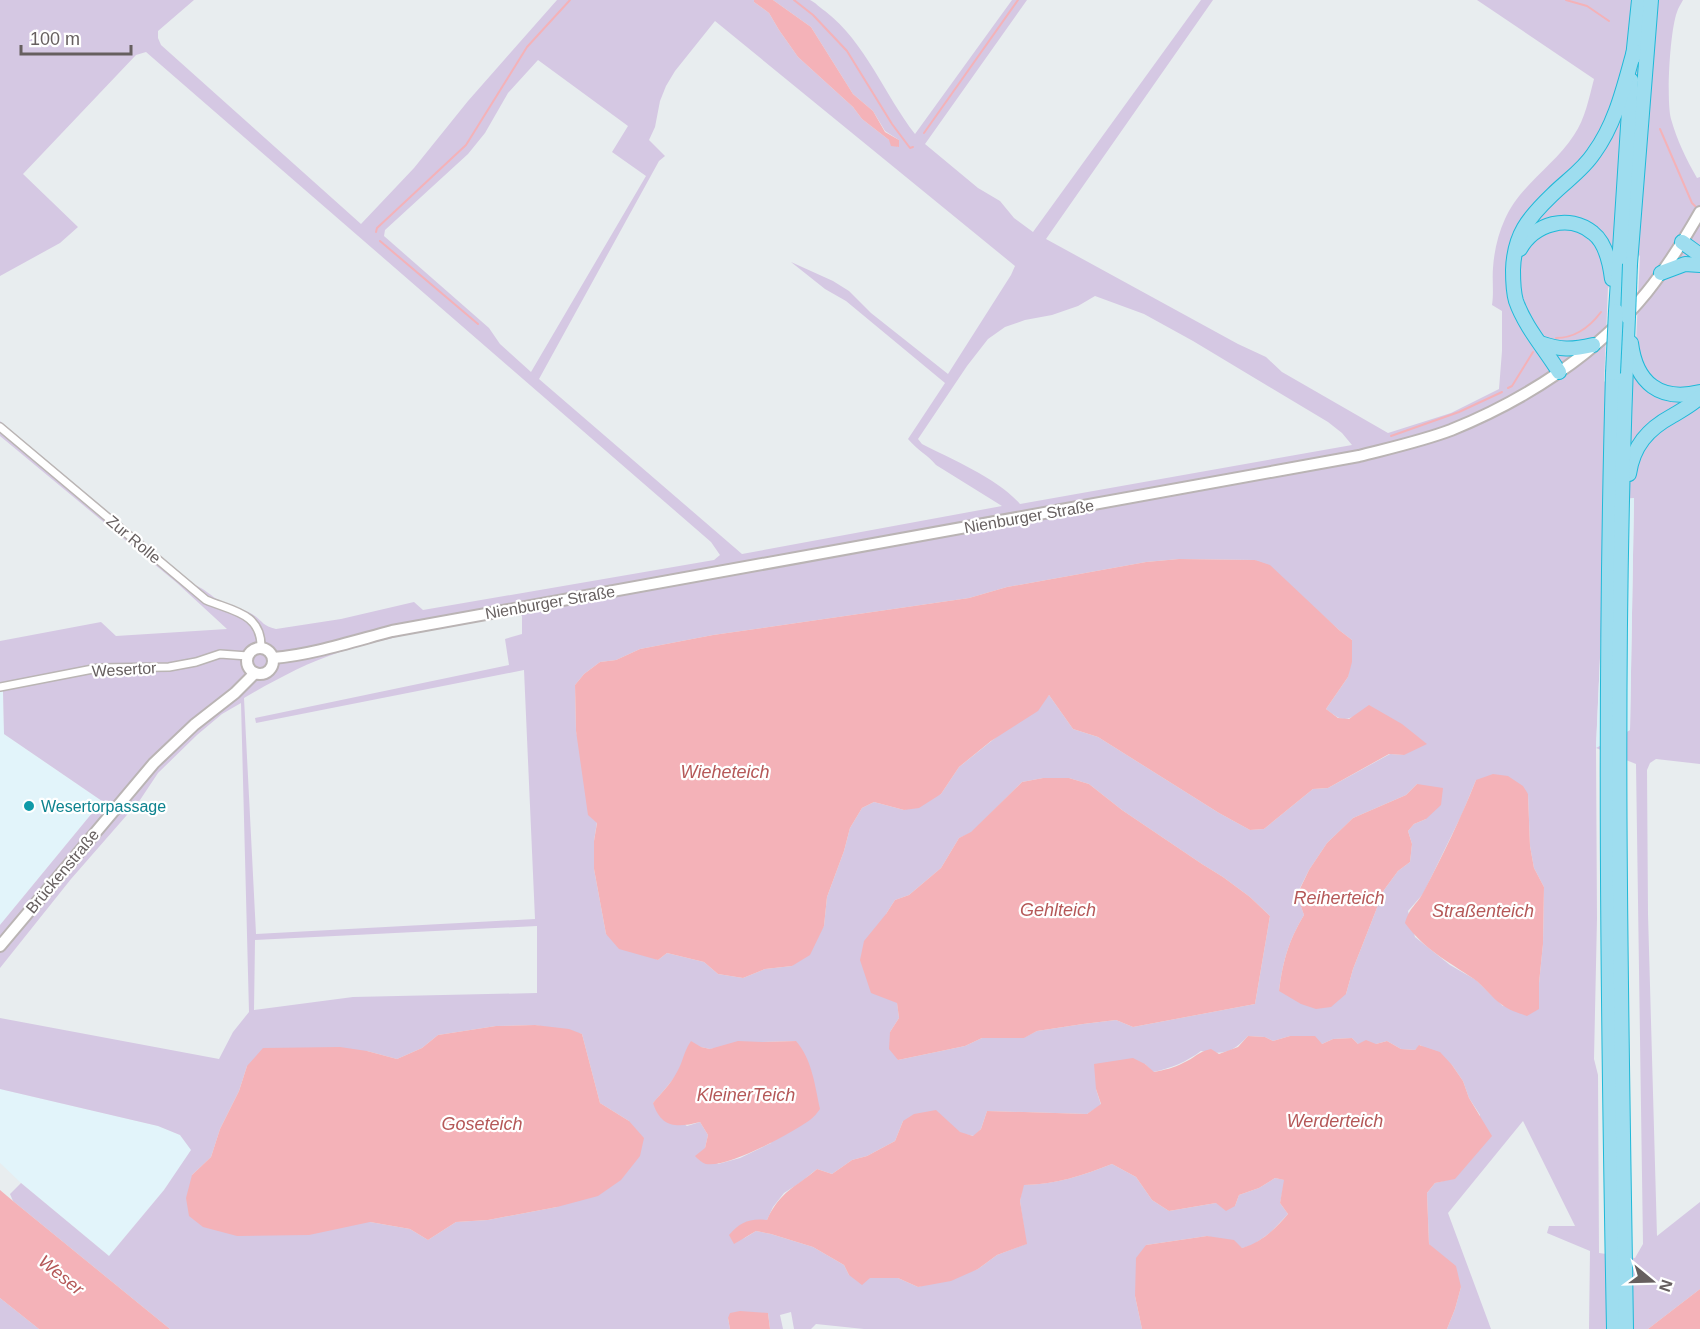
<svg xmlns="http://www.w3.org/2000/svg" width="1700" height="1329" viewBox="0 0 1700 1329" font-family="Arial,sans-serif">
	<rect width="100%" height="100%" fill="#e8edef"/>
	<g fill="#e2f4fa">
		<polygon points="0,684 3,691 4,734 102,801 0,925"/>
		<polygon points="0,1089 158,1126 180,1135 192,1150 164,1190 109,1256 21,1183 0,1163"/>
	</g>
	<g fill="#d5c8e3" fill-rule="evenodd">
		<path d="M0 0H194L158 31V38L161 45 361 224 414 168 468 101 557 0H754V2L769 13 779 30 798 57 853 107 862 119 898 147 899 140 885 131 873 111 853 94 811 27 773 0C781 0 803 0 810 0 815 2 820 8 825 11 866 43 884 94 915 134L1012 0H1027L925 144 978 188 1000 201 1014 218 1033 232 1201 0H1213L1046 239 1238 344 1266 357 1282 372 1388 433 1451 413 1499 389 1502 351V311L1492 305C1494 292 1492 281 1493 268 1494 252 1498 234 1505 219 1520 185 1554 166 1574 135 1585 119 1589 98 1594 79L1477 0H1683C1681 4 1678 8 1677 12 1670 30 1666 100 1671 119 1677 140 1686 159 1697 178L1700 177V764L1656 759 1650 763 1647 770 1648 914 1657 1236 1700 1202V1289L1648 1329H1589L1590 1251 1547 1233 1549 1226H1575L1523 1121 1448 1213 1491 1329H1447L1455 1309 1461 1287 1429 1244 1427 1193 1435 1183 1455 1178 1468 1162 1480 1115 1469 1098 1463 1081 1452 1065 1420 1045 1415 1050 1401 1049 1387 1041 1376 1044H1358L1352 1038 1333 1039 1322 1044 1290 1036 1273 1041 1265 1037 1248 1036C1232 1053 1224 1055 1201 1051 1186 1062 1172 1068 1153 1072L1145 1064 1096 1089 1101 1105 1087 1114 987 1111 981 1129 974 1136 903 1121 895 1141 867 1156 852 1160 832 1174 817 1169 801 1182 784 1193 773 1207 767 1220 743 1239 756 1231 771 1234 813 1247 844 1265 849 1275 870 1278H898L918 1287 978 1269 997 1255 1026 1244 1020 1201 1023 1185C1054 1185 1084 1175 1112 1164L1136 1177 1152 1200 1169 1211 1216 1203 1235 1206 1239 1195 1259 1188 1275 1178 1285 1180 1280 1203 1288 1214 1271 1232 1253 1245 1242 1248 1207 1236 1146 1245 1135 1296 1142 1329H864L816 1324 811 1329H794L791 1312 780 1315 783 1329H770L768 1313 728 1318 730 1329H170L13 1201 10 1194 21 1183 109 1256 164 1190 191 1150 180 1135 158 1126 0 1089V1018L219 1059 233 1032 249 1012 241 703 222 714 197 735 158 773 140 800 71 879 0 968V925L102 801 4 734 3 691 0 684V641L101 622 116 636 227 629 177 583 0 436V421L195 585C205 589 211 596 220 601 231 606 242 608 252 614 263 621 262 626 276 629L341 619 414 602 423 610 714 560 720 555 711 542 146 52 136 55 23 174 78 227 60 243 0 276ZM715 21 1015 266 1011 275 948 374 871 313 849 291 833 281 791 262 825 289 846 301 945 383 908 439C917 450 928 455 936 465L1002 506 742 554 539 379 659 161 665 156 649 140 655 127 660 101 666 86 675 71ZM538 60 628 126 612 152 646 176 531 372 500 344 489 328 384 236 385 230 468 154 485 133 508 93ZM1640 255 1636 342 1613 373 1604 382 1608 288ZM1095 296 1144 314 1193 341 1328 422 1342 433 1352 445 1020 504C997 478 953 460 922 444L918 439 967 366 988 339 1005 327 1025 320 1052 315 1078 306ZM1634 498 1630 730 1596 747 1607 502ZM1179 559 1255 560 1308 602 1339 630 1352 640 1348 677 1326 709C1339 719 1343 723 1358 714L1404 755 1390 754 1328 788 1313 789 1264 829 1250 830 1219 813 1098 737 1073 729 1049 695 959 767 941 794 904 810 874 802 862 808 850 828 844 851 827 897 824 926 792 966 765 969 743 978 718 974 704 962 667 953 658 960 606 934 594 869V841L597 822 576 731 575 685 584 674 600 662 616 660 640 649 713 635 969 598 1007 587 1146 562ZM517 613 522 616V634L505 639 509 665 255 718 256 723 524 670 535 919 256 934 244 698C275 680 306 663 340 652 398 634 458 625 517 613ZM1596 748 1636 764 1643 1244 1635 1258 1599 1253 1598 1075 1594 1059 1597 918ZM1043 778H1069L1089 784 1122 810 1202 864 1223 877 1250 897 1270 916 1255 1004 1133 1027 1116 1020 1083 1024 1037 1031 1023 1038H982L965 1046 898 1060 890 1032 899 1018 886 914 895 900 909 895 941 868 959 838 971 833 1022 782ZM1476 780 1528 794 1530 846 1534 868 1544 887 1543 944 1539 983 1538 1009 1503 1006 1476 980 1450 965 1415 937 1408 911 1423 894 1462 814ZM1417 784 1426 819 1414 824 1408 831 1412 844 1410 862 1398 871 1384 890 1353 969 1346 994 1279 991C1283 961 1288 942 1304 915L1297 894 1309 870 1327 843 1353 818 1406 795ZM537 926V993L353 997 254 1010 255 940ZM535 1025 582 1034 600 1103 629 1121 557 1207 488 1220 456 1222 428 1240 410 1229 370 1222 192 1175 211 1157 220 1129 239 1091 247 1066 367 1051 397 1059 422 1048 438 1035 496 1026ZM796 1041 771 1143 740 1158 718 1164 705 1148 708 1135 700 1122 687 1126 653 1103C669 1085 684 1065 701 1047L710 1049 762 1042Z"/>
		<polygon points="0,1298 39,1329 0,1329"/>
	</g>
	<polygon fill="#dbf0f6" points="1634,498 1630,730 1596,748 1607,501"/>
	<g fill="#f4b2b8">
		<polygon points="754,0 773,0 811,27 853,94 873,111 885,132 899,140 899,147 891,146 889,140 862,119 853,107 798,57 779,30 769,13 754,2"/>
		<polygon points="1179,559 1255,560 1270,565 1339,630 1352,640 1352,662 1348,677 1326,709 1338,718 1349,719 1369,705 1402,724 1427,744 1404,755 1389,754 1328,788 1313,789 1264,829 1250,830 1219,813 1098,737 1073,729 1049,695 1038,711 991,741 959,767 941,794 919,808 904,810 874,802 862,808 850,828 844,851 827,897 824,926 810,955 792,966 765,969 743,978 718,974 704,962 667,953 658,960 619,949 606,934 594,869 594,841 597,823 588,815 576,731 575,685 584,674 600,662 616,660 640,649 713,635 969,598 1007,587 1146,562"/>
		<path d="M1493 774 1508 776 1523 786 1528 794 1530 846 1534 868 1544 887 1543 944 1539 983V1009L1527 1016C1519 1013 1508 1010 1501 1004 1491 997 1484 986 1474 979 1447 961 1424 949 1405 923 1410 906 1417 905 1424 891 1443 855 1461 818 1476 780Z"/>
		<polygon points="1043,778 1069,778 1089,784 1122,810 1202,864 1223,877 1250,897 1270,916 1255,1004 1133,1027 1116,1020 1083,1024 1037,1031 1024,1038 982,1038 965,1046 898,1060 889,1049 890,1032 899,1018 897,1003 871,993 860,960 864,941 886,914 895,900 909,895 941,868 959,838 971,832 1022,782"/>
		<path d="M1417 784 1443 788 1441 805 1426 819 1414 824 1408 831 1412 844 1410 862 1398 871 1384 890 1353 969 1346 994 1331 1007 1316 1009 1301 1004 1279 991C1283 961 1288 942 1304 915L1297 895 1309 870 1327 843 1353 818 1406 795Z"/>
		<polygon points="535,1025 569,1029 582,1034 600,1103 629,1121 644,1138 640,1156 621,1180 598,1196 557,1207 488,1220 456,1222 428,1240 410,1229 370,1222 309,1235 237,1236 203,1227 189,1216 186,1198 192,1175 211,1157 220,1129 239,1091 247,1066 263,1048 340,1047 367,1051 397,1059 422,1048 438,1035 496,1026"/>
		<path d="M1248 1036 1265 1037 1273 1041 1290 1036H1315L1322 1044 1333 1039 1352 1038 1358 1044 1366 1040 1376 1044 1387 1041 1401 1049 1415 1050 1419 1045 1440 1052 1452 1065 1463 1081 1469 1098 1492 1136 1455 1179 1435 1183 1427 1193 1429 1244 1456 1266 1461 1287 1455 1309 1447 1329H1142L1135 1296 1136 1258 1146 1245 1207 1236 1234 1240 1242 1248C1262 1242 1275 1229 1288 1214L1280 1203 1284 1180 1275 1178 1259 1188 1239 1195 1235 1206 1226 1211 1216 1203 1169 1211 1152 1200 1136 1177 1112 1164C1084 1175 1054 1185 1024 1185L1020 1201 1027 1244 997 1255 978 1269 951 1281 918 1287 898 1278H870L862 1285 849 1275 844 1265 813 1247 771 1234 756 1231 734 1244 729 1235C740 1222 750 1218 767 1220 780 1191 795 1188 817 1169L832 1174 852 1160 867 1156 895 1141 903 1121 914 1114 936 1110 960 1132 973 1136 981 1129 987 1111 1087 1114 1101 1104 1096 1089 1094 1064 1133 1058 1145 1064 1154 1072C1164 1070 1174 1068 1183 1063 1195 1058 1197 1052 1211 1049L1219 1054 1238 1047Z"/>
		<path d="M691 1041 701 1047 710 1049 738 1041 762 1042 796 1041C812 1059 815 1086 820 1109 817 1113 814 1117 810 1120 792 1133 728 1168 706 1164 702 1163 698 1159 695 1156L705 1148 708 1135 700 1122C677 1128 661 1128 653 1103 661 1093 671 1084 677 1072 683 1062 683 1053 691 1041Z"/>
		<polygon points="0,1190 13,1201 170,1329 39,1329 0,1298"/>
		<polygon points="1700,1289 1700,1329 1648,1329"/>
		<polygon points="740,1311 768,1313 770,1329 730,1329 728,1318 730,1313"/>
	</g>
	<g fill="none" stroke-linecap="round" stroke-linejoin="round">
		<g stroke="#f4b2b8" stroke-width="2">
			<polyline points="794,0 813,15 847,51 892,124 910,148 913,147"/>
			<polyline points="1566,0 1587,6 1609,21"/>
			<polyline points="1660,129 1692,203 1699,210"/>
			<polyline points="924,133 1018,0"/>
			<polyline points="376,232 377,228 466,145 527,47 570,0"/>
			<polyline points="380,241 478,324"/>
			<path d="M1556 338C1575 338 1589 328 1601 312"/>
			<polyline points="1508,388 1512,386 1533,352"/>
			<polyline points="1391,436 1459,412 1502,392"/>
		</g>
		<g stroke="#bab5b4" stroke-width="10">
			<g id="street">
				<path d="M0 427 206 600C232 611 262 613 261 648"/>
				<polyline points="0,687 98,668 169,667 196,662 220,654 248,656"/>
			</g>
		</g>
		<g stroke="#bab4b4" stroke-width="14">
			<g id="secondary">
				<circle cx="260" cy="661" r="13"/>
				<path d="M273 658C311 655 354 641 392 631L1359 456C1390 448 1422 441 1451 430 1525 400 1597 354 1647 292 1667 267 1684 240 1700 212"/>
				<polyline points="0,946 154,763 194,725 235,693 255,673"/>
			</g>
		</g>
		<g stroke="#1fb9d8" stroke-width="16">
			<g id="highway">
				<polyline points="1633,58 1639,0"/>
				<polyline points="1682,242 1700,255"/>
				<path d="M1520 249C1534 224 1569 213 1593 233 1606 243 1610 263 1612 279"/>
				<polyline points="1630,264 1651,0"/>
				<polyline points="1661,273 1685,264 1700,265"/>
				<polyline points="1616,311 1631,80"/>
				<path d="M1540 343C1561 350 1571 350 1593 345"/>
				<path d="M1631 343C1636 383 1660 402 1700 392"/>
				<path d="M1559 372C1545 349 1525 327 1516 301 1513 291 1513 280 1513 270 1514 235 1528 218 1552 195 1566 181 1583 170 1594 153 1616 123 1624 86 1634 51"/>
				<path d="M1613 373C1604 691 1608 1010 1614 1329"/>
				<path d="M1629 474C1633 446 1648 429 1672 416 1682 410 1692 405 1700 397"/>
				<path d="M1626 1329C1621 992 1613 654 1628 317"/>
			</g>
		</g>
		<use href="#street" stroke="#fff" stroke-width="7"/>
		<use href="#secondary" stroke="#fff" stroke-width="10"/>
		<use href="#highway" stroke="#9eddef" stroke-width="14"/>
		<g stroke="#1fb9d8" stroke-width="16" stroke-linecap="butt">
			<g id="highway-bridge">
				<polyline points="1628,317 1630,264"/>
				<polyline points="1613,373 1616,311"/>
			</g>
		</g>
		<use href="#highway-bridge" stroke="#9eddef" stroke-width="14"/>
	</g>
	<circle fill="#0f9aa8" stroke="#fff" stroke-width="2" cx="29" cy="806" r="6"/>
	<g text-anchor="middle" stroke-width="4.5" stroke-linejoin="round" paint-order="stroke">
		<g font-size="16" fill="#665f5f" stroke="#fff">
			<text transform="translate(1029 516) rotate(-10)" y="6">Nienburger Straße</text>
			<text transform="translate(134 539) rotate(40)" y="6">Zur Rolle</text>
			<text transform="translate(550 602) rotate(-10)" y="6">Nienburger Straße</text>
			<text transform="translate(124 669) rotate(-3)" y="6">Wesertor</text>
			<text transform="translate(62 871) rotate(-50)" y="6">Brückenstraße</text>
		</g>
		<g font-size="16" fill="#0d838f" stroke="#fff" text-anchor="start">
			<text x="41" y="812">Wesertorpassage</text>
		</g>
		<g font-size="18" font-style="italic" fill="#b55858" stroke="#fff">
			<text x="725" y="778">Wieheteich</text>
			<text x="1339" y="904">Reiherteich</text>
			<text x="1058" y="916">Gehlteich</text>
			<text x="1483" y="917">Straßenteich</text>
			<text x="746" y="1101">KleinerTeich</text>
			<text x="1335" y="1127">Werderteich</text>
			<text x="482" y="1130">Goseteich</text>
			<text transform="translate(61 1275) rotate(39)" y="6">Weser</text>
		</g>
	</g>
	<g transform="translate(1652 1281) rotate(109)" stroke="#ffffff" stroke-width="4.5" paint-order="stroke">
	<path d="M0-4.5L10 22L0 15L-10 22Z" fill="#665f5f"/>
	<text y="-9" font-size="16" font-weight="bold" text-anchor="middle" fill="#665f5f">N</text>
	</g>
	<path d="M21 45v9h110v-9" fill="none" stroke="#665f5f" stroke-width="3"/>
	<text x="30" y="45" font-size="18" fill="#665f5f" stroke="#ffffff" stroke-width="4.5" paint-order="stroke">100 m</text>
</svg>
